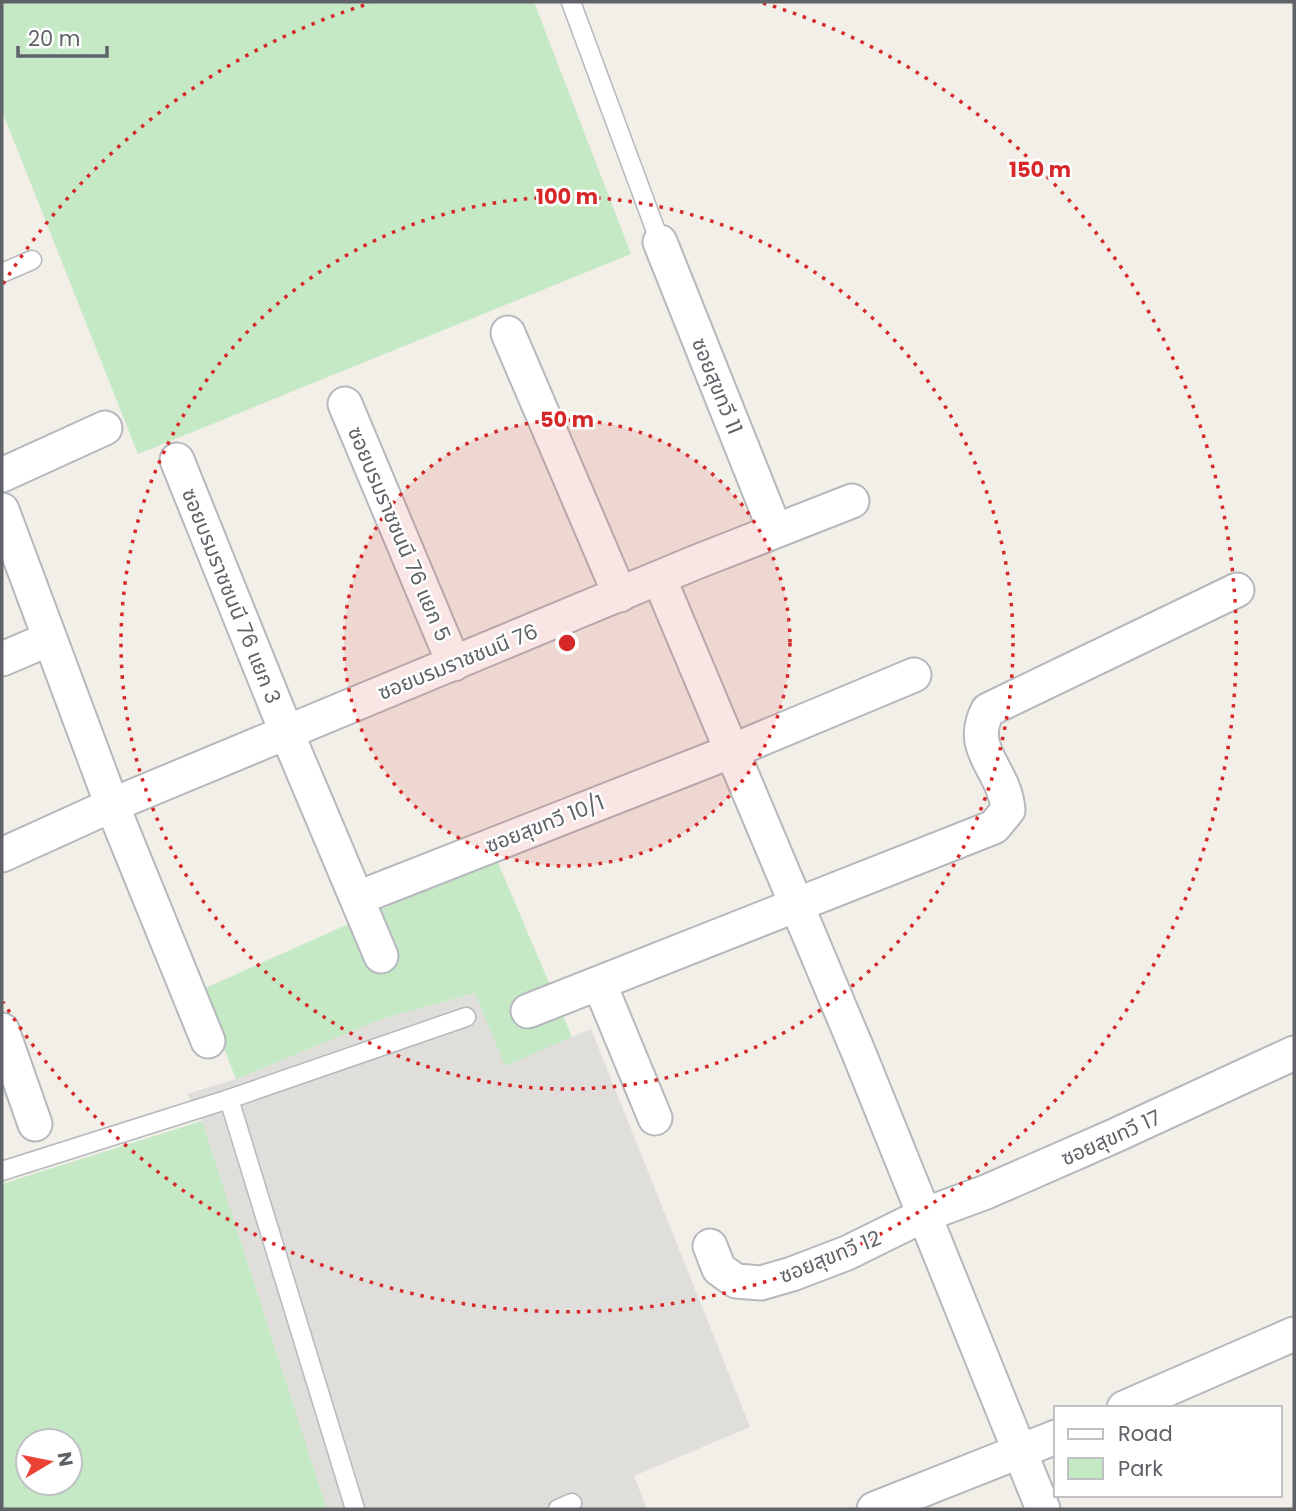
<svg xmlns="http://www.w3.org/2000/svg" width="1296" height="1511" viewBox="0 0 1296 1511" font-family="Poppins,'Noto Sans Thai',sans-serif">
	<rect width="100%" height="100%" fill="#f1efe8"/>
	<polygon fill="#e0deda" points="476,993 505,1065 591,1029 750,1427 634,1476 647,1509 327,1509 202,1121 187,1094 236,1079 382,1019"/>
	<g fill="#c5e8c5" fill-rule="evenodd">
		<polygon points="2,2 534,2 631,254 138,454 2,111"/>
		<polygon points="496,858 572,1037 505,1066 475,993 382,1019 236,1079 201,990"/>
		<path d="M202 1121 327 1509H2V1184ZM28 1441H70V1483H28Z"/>
	</g>
	<g fill="none" stroke-linecap="round" stroke-linejoin="round">
		<g stroke="#b5b8bc" stroke-width="21">
			<g id="service">
				<polyline points="571,2 660,242"/>
				<polyline points="2,273 32,260"/>
				<polyline points="229,1099 355,1509"/>
				<polyline points="2,1171 229,1099 466,1017"/>
				<polyline points="558,1509 572,1503"/>
			</g>
		</g>
		<g stroke="#b5b8bc" stroke-width="37">
			<g id="minor">
				<polyline points="660,242 775,530"/>
				<polyline points="508,333 620,595"/>
				<polyline points="345,404 454,664"/>
				<polyline points="177,460 286,731 381,956"/>
				<polyline points="2,475 105,428"/>
				<polyline points="2,510 112,805 694,563 852,501"/>
				<polyline points="659,578 858,1051 1043,1509"/>
				<polyline points="2,659 49,639"/>
				<polyline points="2,855 112,805 208,1041"/>
				<polyline points="358,898 732,751 914,675"/>
				<polyline points="600,985 655,1118"/>
				<path d="M528 1011 994 827 1008 810C1005 769 966 750 988 710L1237 590"/>
				<polyline points="2,1030 35,1124"/>
				<polyline points="710,1246 719,1269 736,1281 761,1283 792,1274 847,1253 924,1215 986,1192 1114,1136 1294,1053"/>
				<polyline points="1124,1408 1294,1334"/>
				<polyline points="874,1509 1056,1437"/>
			</g>
		</g>
		<use href="#service" stroke="#fff" stroke-width="18"/>
		<use href="#minor" stroke="#fff" stroke-width="33"/>
	</g>
	<circle cx="567" cy="643" r="223" fill="#d62828" fill-opacity=".12"/>
	<g fill="none" stroke="#d62828" stroke-width="3.5" stroke-dasharray="3.5 7">
		<circle cx="567" cy="643" r="223"/>
		<circle cx="567" cy="643" r="446"/>
		<path d="M3 284A669 669 0 0 1 371 3M763 3A669 669 0 1 1 3 1002"/>
	</g>
	<g text-anchor="middle" stroke-width="5" stroke-linejoin="round" paint-order="stroke">
		<g font-size="21" fill="#5f6368" stroke="#fff">
			<text transform="translate(717 386) rotate(68)" y="7">ซอยสุขทวี 11</text>
			<text transform="translate(399 534) rotate(67)" y="7">ซอยบรมราชชนนี 76 แยก 5</text>
			<text transform="translate(231 596) rotate(68)" y="7">ซอยบรมราชชนนี 76 แยก 3</text>
			<text transform="translate(458 662) rotate(-22)" y="7">ซอยบรมราชชนนี 76</text>
			<text transform="translate(545 824) rotate(-21)" y="7">ซอยสุขทวี 10/1</text>
			<text transform="translate(1111 1138) rotate(-24)" y="7">ซอยสุขทวี 17</text>
			<text transform="translate(830 1257) rotate(-22)" y="7">ซอยสุขทวี 12</text>
		</g>
	</g>
	<circle cx="567" cy="643" r="10" fill="#d62828" stroke="#fff" stroke-width="3.5"/>
	<g font-size="21" text-anchor="middle" font-weight="bold" fill="#d62828" stroke="#fff" stroke-width="5" stroke-linejoin="round" paint-order="stroke">
		<text x="1040" y="177">150 m</text>
		<text x="567" y="204">100 m</text>
		<text x="567" y="427">50 m</text>
	</g>
	<rect width="1296" height="1511" fill="none" stroke="#5f6368" stroke-width="7"/>
	<rect x="1054" y="1406" width="228" height="91" fill="#ffffff" stroke="#bfc1c3" stroke-width="2"/>
	<rect x="1068" y="1429" width="35" height="10" fill="#ffffff" stroke="#bfc1c3" stroke-width="2"/>
	<text x="1118" y="1441" font-size="21" fill="#5f6368">Road</text>
	<rect x="1068" y="1458" width="35" height="21" fill="#c5e8c5" stroke="#bfc1c3" stroke-width="2"/>
	<text x="1118" y="1476" font-size="21" fill="#5f6368">Park</text>
	<g transform="translate(49 1462) rotate(80)"><circle r="33" fill="#ffffff" stroke="#bfc1c3" stroke-width="2"/>
	<path d="M0-5L12 26L0 18L-12 26Z" fill="#ea4335"/>
	<text y="-10" font-size="19" font-weight="bold" text-anchor="middle" fill="#5f6368">N</text>
	</g>
	<path d="M18 46v10h89v-10" fill="none" stroke="#5f6368" stroke-width="3.5"/>
	<text x="28" y="46" font-size="21" fill="#5f6368" stroke="#ffffff" stroke-width="5" paint-order="stroke">20 m</text>
</svg>
